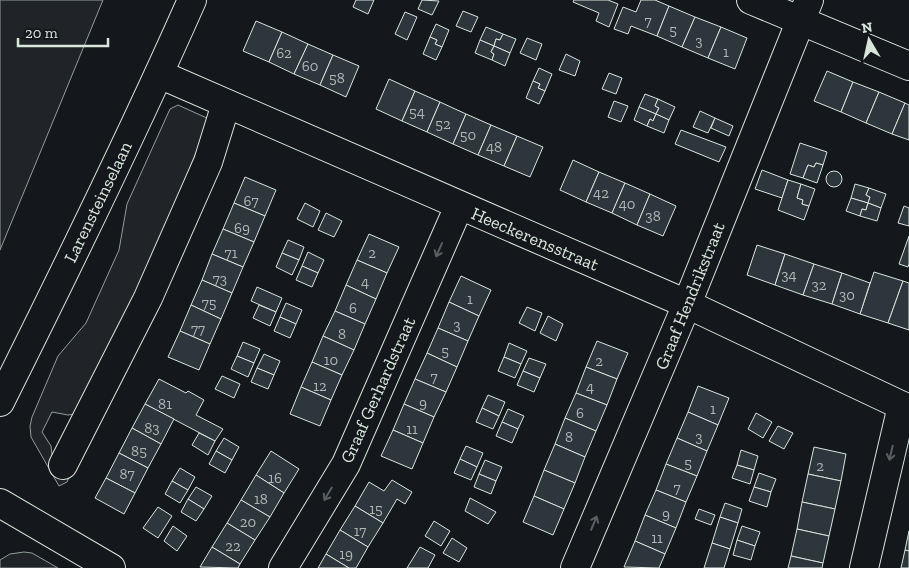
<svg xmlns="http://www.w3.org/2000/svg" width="909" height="568" viewBox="0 0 909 568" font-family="'Zilla Slab',serif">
	<rect width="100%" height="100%" fill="#14181c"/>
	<g fill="#202428" stroke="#939e99">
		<polygon points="0,0 103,0 0,250"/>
		<polygon points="178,105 209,119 209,122 126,318 76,414 68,415 52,412 42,432 51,446 53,464 70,475 67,482 59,486 31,437 30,426 32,417 58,356 86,323 119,250 127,204 170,109"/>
		<polygon points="24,552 32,553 58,568 0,568 0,560 10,554"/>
	</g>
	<g fill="#2c363c" stroke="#d8e6dc">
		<polygon points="356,0 374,0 368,14 353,7"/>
		<polygon points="422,0 439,1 432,15 418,9"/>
		<polygon points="574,0 608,0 618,4 609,27 596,21 599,13 573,2"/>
		<polygon points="641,0 655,0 669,6 657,36 631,26 628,34 614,29 623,7 636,12"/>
		<polygon points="669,6 695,17 682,47 657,36"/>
		<polygon points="463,11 478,17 471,32 456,26"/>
		<polygon points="405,12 417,17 407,40 395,34"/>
		<polygon points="695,17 721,27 708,58 682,47"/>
		<polygon points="256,21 282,32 269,62 243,51"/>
		<polygon points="436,24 449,30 442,47 435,44 437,40 430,37"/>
		<polygon points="486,27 503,34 500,40 496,39 494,46 480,40"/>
		<polygon points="721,27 747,38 735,69 708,58"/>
		<polygon points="282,32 308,44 294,74 269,62"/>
		<polygon points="503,34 516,39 510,53 494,46 496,39 500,40"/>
		<polygon points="430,37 437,40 435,44 442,47 436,60 423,54"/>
		<polygon points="527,38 542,44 536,60 520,53"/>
		<polygon points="480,40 494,46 491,52 494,54 492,60 475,53"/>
		<polygon points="308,44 333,55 320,85 294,74"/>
		<polygon points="494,46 510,53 505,66 492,60 494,54 491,52"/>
		<polygon points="566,54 580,61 575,76 559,70"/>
		<polygon points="333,55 359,66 346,97 320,85"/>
		<polygon points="539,68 552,74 545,91 538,88 540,84 533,81"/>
		<polygon points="827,71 853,82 841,112 814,101"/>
		<polygon points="609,73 622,78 616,94 602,89"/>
		<polygon points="389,79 415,91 402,121 376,109"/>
		<polygon points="533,81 540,84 538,88 545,91 539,104 526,98"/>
		<polygon points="853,82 879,92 866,123 841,112"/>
		<polygon points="415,91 440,102 427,132 402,121"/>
		<polygon points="879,92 905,103 892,134 866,123"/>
		<polygon points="645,94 658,99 655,106 659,108 656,114 639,107"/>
		<polygon points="658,99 675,107 669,120 656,114 659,108 655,106"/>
		<polygon points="614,101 628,106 621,122 608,117"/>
		<polygon points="440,102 466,114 453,144 427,132"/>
		<polygon points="905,103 909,105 909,140 892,134"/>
		<polygon points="639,107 656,114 653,121 650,119 647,126 634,120"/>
		<polygon points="700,111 715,118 708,133 693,127"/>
		<polygon points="466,114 491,125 478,155 453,144"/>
		<polygon points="656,114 669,120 664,133 647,126 650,119 653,121"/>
		<polygon points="715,118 733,126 729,136 711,128"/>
		<polygon points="491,125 517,136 504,166 478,155"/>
		<polygon points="681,130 726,147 719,162 675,144"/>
		<polygon points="517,136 543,147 530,177 504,166"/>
		<polygon points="800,143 827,152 823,165 816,163 814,167 808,165 803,178 790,174"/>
		<polygon points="573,160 599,172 586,202 560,190"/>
		<polygon points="816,163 823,165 817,183 803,178 808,165 814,167"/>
		<polygon points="762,170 788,180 782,198 755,189"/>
		<circle cx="834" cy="179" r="8"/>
		<polygon points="599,172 625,183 612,213 586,202"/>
		<polygon points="245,177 276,190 265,216 234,203"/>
		<polygon points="788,180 801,184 797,198 803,200 802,204 809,206 804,220 778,210"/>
		<polygon points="625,183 650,194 637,225 612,213"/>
		<polygon points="801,184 815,189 809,206 802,204 803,200 797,198"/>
		<polygon points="855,184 869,188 866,195 870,197 868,203 851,198"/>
		<polygon points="869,188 886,194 881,208 868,203 870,197 866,195"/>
		<polygon points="650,194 676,206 663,236 637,225"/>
		<polygon points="851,198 868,203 866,210 862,209 860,216 846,211"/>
		<polygon points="234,203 265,216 254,242 223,229"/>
		<polygon points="305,203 320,211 313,227 297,219"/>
		<polygon points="868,203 881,208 877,221 860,216 862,209 866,210"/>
		<polygon points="904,206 909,208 909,226 898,223"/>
		<polygon points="326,213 342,221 334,237 318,230"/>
		<polygon points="223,229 254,242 243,267 212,254"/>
		<polygon points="369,234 399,247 387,273 357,260"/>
		<polygon points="909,236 909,264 908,267 899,264"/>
		<polygon points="288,240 304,247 299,260 282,253"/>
		<polygon points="757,245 785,254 775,285 747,275"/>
		<polygon points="308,252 324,260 318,273 302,266"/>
		<polygon points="282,253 299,260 292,275 276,267"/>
		<polygon points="212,254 243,267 232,293 202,280"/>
		<polygon points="785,254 814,264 803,295 775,285"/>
		<polygon points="357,260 387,273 376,299 346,285"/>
		<polygon points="814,264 842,273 832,304 803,295"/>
		<polygon points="302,266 318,273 312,287 296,280"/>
		<polygon points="874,272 903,281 888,323 860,314"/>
		<polygon points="842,273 870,283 860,314 832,304"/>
		<polygon points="461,276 491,290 479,316 449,302"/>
		<polygon points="202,280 232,293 221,319 191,305"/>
		<polygon points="903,281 909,283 909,330 888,323"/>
		<polygon points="346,285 376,299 365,324 335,311"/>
		<polygon points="257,287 282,298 276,312 251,301"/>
		<polygon points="449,302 479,316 468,341 438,328"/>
		<polygon points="286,303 302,310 296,324 280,317"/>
		<polygon points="191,305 221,319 210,344 180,331"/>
		<polygon points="259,305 276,312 270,326 253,318"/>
		<polygon points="527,307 542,313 535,331 519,323"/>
		<polygon points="335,311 365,324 354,350 323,336"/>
		<polygon points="548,316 563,324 556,341 540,333"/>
		<polygon points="280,317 296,324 290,338 274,331"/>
		<polygon points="438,328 468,341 457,367 427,353"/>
		<polygon points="180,331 210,344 199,370 168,357"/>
		<polygon points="323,336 354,350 342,375 312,362"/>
		<polygon points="597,341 628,353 617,379 586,367"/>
		<polygon points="243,342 260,349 254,363 237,356"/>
		<polygon points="509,343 527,351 521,364 504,357"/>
		<polygon points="427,353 457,367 446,392 415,379"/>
		<polygon points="264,354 280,361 274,375 257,368"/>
		<polygon points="237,356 254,363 248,377 231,369"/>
		<polygon points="504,357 521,364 515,378 498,371"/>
		<polygon points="529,358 546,364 540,378 523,371"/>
		<polygon points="312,362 342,375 331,400 301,387"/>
		<polygon points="586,367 617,379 607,405 576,393"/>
		<polygon points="257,368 274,375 268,389 251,382"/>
		<polygon points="523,371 540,378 534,392 517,385"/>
		<polygon points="222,376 240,384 234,398 215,389"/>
		<polygon points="159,379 186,393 188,391 204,400 196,415 223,429 215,441 145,404"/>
		<polygon points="415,379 446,392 434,417 404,404"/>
		<polygon points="698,386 729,398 718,425 688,412"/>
		<polygon points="301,387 331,400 320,426 290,414"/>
		<polygon points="576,393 607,405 596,431 565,418"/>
		<polygon points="488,395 505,402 499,416 482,408"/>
		<polygon points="145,404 174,419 161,444 132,428"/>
		<polygon points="404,404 434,417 423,443 393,430"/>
		<polygon points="482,408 499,416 493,429 476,422"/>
		<polygon points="508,409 524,416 518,429 502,422"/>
		<polygon points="688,412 718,425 707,451 677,438"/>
		<polygon points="756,413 772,422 763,438 748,429"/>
		<polygon points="565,418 596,431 585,457 555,444"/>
		<polygon points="502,422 518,429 512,443 496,436"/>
		<polygon points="778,426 793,433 784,449 769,441"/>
		<polygon points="132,428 161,444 148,468 119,453"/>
		<polygon points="393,430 423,443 412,469 381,456"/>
		<polygon points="199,433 215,441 208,455 192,445"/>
		<polygon points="224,438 239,447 232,460 216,451"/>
		<polygon points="677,438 707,451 697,476 666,464"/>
		<polygon points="555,444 585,457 575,483 544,470"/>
		<polygon points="466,446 483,453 477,467 460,459"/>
		<polygon points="814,447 846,454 841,481 808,474"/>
		<polygon points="741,450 758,456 754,470 737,465"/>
		<polygon points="216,451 232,460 225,473 209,464"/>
		<polygon points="271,451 299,469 284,493 256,475"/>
		<polygon points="119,453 148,468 135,493 106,478"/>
		<polygon points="460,459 477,467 471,480 454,473"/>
		<polygon points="485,460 502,467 496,481 479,474"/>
		<polygon points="666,464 697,476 686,502 656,490"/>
		<polygon points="737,465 754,470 750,484 732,478"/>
		<polygon points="180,468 195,477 188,490 172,481"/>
		<polygon points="544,470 575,483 564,509 534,496"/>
		<polygon points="759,473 776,479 771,492 754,487"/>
		<polygon points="479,474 496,481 491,494 474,487"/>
		<polygon points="808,474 841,481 835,509 802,502"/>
		<polygon points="256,475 284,493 270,517 241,500"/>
		<polygon points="106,478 135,493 124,514 95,498"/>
		<polygon points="392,480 412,492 405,504 397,499 383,523 355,506 369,482 384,491"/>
		<polygon points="172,481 188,490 180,503 165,494"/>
		<polygon points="196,487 212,496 204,509 188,499"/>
		<polygon points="754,487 771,492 767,507 749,501"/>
		<polygon points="656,490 686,502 676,528 645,515"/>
		<polygon points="534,496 564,509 553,535 523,522"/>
		<polygon points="470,498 496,512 488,524 465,511"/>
		<polygon points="188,499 204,509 196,521 181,512"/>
		<polygon points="241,500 270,517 255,540 227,523"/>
		<polygon points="802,502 835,509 829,536 797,529"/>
		<polygon points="725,503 742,509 738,523 720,517"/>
		<polygon points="355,506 383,523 368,547 340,530"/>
		<polygon points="158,507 172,516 158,538 143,528"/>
		<polygon points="699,509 715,515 711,525 695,519"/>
		<polygon points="645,515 676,528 665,554 635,541"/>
		<polygon points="720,517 738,523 730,549 712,543"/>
		<polygon points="434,521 450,531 441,546 425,536"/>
		<polygon points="227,523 255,540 240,564 212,547"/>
		<polygon points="173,526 187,536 177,551 164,541"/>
		<polygon points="742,526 760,532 755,546 737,540"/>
		<polygon points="797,529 829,536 823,563 791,556"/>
		<polygon points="340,530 368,547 356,568 349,568 326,554"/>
		<polygon points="909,531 909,551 905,550"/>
		<polygon points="452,538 467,548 459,562 443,553"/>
		<polygon points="737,540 755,546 751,560 733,555"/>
		<polygon points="635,541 665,554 659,568 624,567"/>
		<polygon points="712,543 730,549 724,568 704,568"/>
		<polygon points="212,547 240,564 238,568 200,567"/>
		<polygon points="420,547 435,555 428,568 407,568"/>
		<polygon points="905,550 909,551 909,568 901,568"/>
		<polygon points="326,554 349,568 318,568"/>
		<polygon points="791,556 823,563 822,568 788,568"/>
	</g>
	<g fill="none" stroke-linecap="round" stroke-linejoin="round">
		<g stroke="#d8e6dc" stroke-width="30">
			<g id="street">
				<polyline points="751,0 909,66"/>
				<polyline points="159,74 687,304 909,409"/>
				<polyline points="63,465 148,298 208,162 226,104"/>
				<polyline points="283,568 346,464 459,206"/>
				<polyline points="575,568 687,304 809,0"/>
				<polyline points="864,568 902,406"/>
			</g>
		</g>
		<g stroke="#d8e6dc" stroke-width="30">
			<g id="secondary">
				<path d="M0 402C66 270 132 136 192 0"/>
				<polyline points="0,503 111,568"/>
			</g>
		</g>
		<use href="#street" stroke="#14181c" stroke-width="28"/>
		<use href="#secondary" stroke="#14181c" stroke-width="28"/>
	</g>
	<defs><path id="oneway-shaft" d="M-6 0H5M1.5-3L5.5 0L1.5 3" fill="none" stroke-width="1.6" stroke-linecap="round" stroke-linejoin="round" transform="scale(1.25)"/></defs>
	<g stroke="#59605f">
		<use href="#oneway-shaft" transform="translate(439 250) rotate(114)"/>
		<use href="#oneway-shaft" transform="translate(891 453) rotate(103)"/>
		<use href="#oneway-shaft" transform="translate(328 494) rotate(121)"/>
		<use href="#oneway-shaft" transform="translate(594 523) rotate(-67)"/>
	</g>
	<g text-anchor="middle" stroke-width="4" stroke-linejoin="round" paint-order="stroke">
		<g font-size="15" fill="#adbab4">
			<text x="648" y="26">7</text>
			<text x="673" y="35">5</text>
			<text x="699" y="46">3</text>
			<text x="726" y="57">1</text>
			<text x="284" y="58">62</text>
			<text x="310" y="71">60</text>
			<text x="337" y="83">58</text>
			<text x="417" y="117">54</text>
			<text x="443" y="129">52</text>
			<text x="468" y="140">50</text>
			<text x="494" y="152">48</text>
			<text x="601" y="198">42</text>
			<text x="251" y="206">67</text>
			<text x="627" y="209">40</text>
			<text x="653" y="221">38</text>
			<text x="242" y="233">69</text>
			<text x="231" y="258">71</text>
			<text x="372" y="258">2</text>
			<text x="789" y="280">34</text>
			<text x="220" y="284">73</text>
			<text x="365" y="287">4</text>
			<text x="819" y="290">32</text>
			<text x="847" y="300">30</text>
			<text x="470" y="304">1</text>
			<text x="209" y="308">75</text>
			<text x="353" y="313">6</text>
			<text x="457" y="330">3</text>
			<text x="198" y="334">77</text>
			<text x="342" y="339">8</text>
			<text x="445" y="356">5</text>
			<text x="331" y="365">10</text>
			<text x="599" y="366">2</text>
			<text x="434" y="382">7</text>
			<text x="320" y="391">12</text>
			<text x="590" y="392">4</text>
			<text x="423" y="408">9</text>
			<text x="165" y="409">81</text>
			<text x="713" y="414">1</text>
			<text x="580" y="418">6</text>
			<text x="152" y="433">83</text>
			<text x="412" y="434">11</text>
			<text x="569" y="442">8</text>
			<text x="699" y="442">3</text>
			<text x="139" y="456">85</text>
			<text x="688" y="468">5</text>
			<text x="820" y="471">2</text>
			<text x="127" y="479">87</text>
			<text x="275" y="483">16</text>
			<text x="677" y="493">7</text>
			<text x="261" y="504">18</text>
			<text x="376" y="514">15</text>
			<text x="666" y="519">9</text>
			<text x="248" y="527">20</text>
			<text x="360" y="536">17</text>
			<text x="657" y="543">11</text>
			<text x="233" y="551">22</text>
			<text x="346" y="559">19</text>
		</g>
		<g font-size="18" fill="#d8e6dc" stroke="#14181c">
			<text transform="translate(98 202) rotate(-64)" y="6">Larensteinselaan</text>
			<text transform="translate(535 239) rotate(23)" y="6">Heeckerensstraat</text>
			<text transform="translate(690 296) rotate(-68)" y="6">Graaf Hendrikstraat</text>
			<text transform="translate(378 390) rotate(-66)" y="6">Graaf Gerhardstraat</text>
		</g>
	</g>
	<g transform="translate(869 40) rotate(351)" stroke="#14181c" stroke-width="4" paint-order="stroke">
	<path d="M0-4L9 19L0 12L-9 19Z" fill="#d8e6dc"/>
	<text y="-8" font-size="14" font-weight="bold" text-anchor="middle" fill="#d8e6dc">N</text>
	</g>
	<path d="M18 38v8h90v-8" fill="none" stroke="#d8e6dc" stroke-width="2.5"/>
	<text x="25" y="38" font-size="15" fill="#d8e6dc" stroke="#14181c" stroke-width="4" paint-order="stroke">20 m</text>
</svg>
